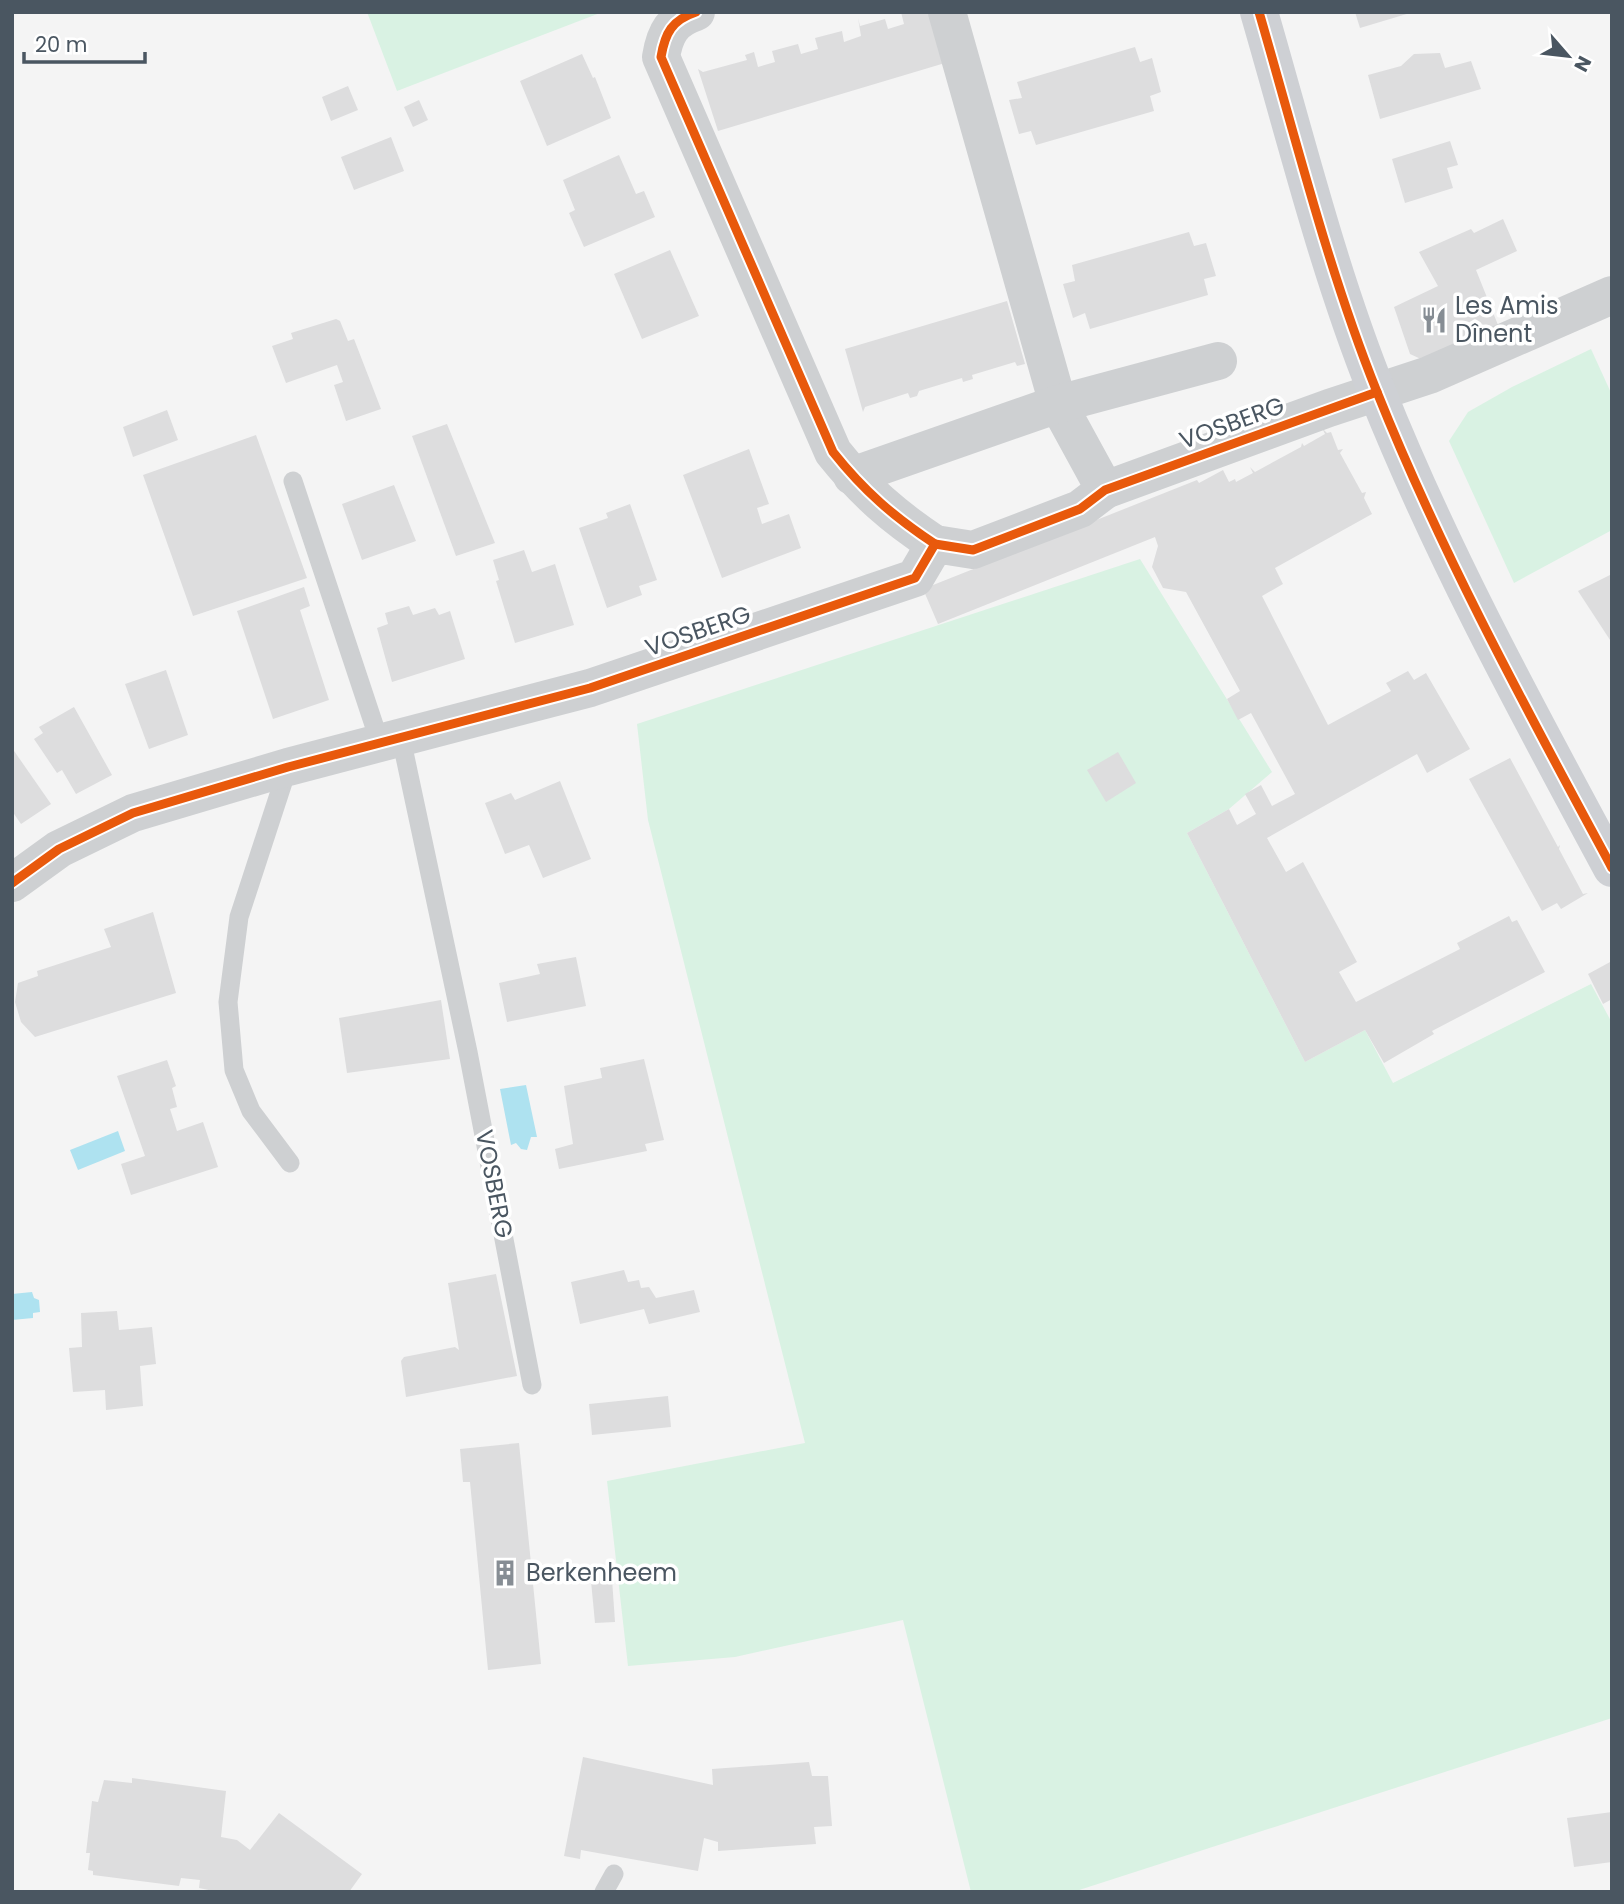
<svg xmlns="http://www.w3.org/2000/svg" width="1624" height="1904" viewBox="0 0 1624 1904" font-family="Poppins,sans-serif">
	<rect width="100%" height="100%" fill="#f4f4f4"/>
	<g fill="#d9f2e3">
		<polygon points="367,12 599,12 600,13 397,91"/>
		<polygon points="1591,349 1612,395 1612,530 1514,583 1449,441 1468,412 1512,387"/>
		<polygon points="1140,559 1272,772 1229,809 1187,833 1305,1062 1365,1030 1393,1083 1591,984 1612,1023 1612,1718 1073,1892 971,1892 903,1620 735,1657 628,1666 607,1481 805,1443 648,820 637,724"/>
	</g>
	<g fill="#aee2f0">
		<polygon points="526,1085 537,1137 531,1137 527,1150 521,1149 516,1143 511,1145 500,1089"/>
		<polygon points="118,1131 125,1151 78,1170 70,1150"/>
		<polygon points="32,1292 34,1298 39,1300 40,1312 33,1313 33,1318 12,1320 12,1294"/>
	</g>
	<g fill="#ddddde">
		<polygon points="901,12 930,12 945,63 718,131 698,69 703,72 747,60 745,55 754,52 758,67 775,62 772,51 798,44 801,54 818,49 815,38 842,31 844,42 861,36 858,18 860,26 885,19 888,29 904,24"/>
		<polygon points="1355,12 1410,12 1410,13 1360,28"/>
		<polygon points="1135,47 1140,62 1152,58 1161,92 1150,96 1154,111 1036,145 1031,131 1019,134 1009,100 1022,98 1017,82"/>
		<polygon points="1440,53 1445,68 1471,61 1481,89 1380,119 1368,75 1401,66 1414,54"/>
		<polygon points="582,54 593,78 595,77 611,118 547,146 520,81"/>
		<polygon points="348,86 358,110 331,121 322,97"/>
		<polygon points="419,100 428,120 413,127 404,107"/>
		<polygon points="391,137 404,171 354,190 341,157"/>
		<polygon points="1450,141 1458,165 1447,168 1453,188 1405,203 1392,159"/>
		<polygon points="619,155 636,194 644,191 655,217 584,247 569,213 575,210 563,180"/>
		<polygon points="1503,219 1517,251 1476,270 1498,325 1423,360 1410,354 1394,307 1438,286 1419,252 1471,229 1474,233"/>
		<polygon points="1189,232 1194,246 1206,243 1216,276 1204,279 1208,295 1090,329 1085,313 1073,318 1063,284 1075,281 1072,265"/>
		<polygon points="670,250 699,316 642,339 614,274"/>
		<polygon points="1007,301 1025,364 1017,366 1015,362 972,375 973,379 963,382 962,378 919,391 917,396 910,398 908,393 865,407 863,412 845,349"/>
		<polygon points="336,319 340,321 348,341 354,339 381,409 346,421 334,385 343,382 337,365 286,383 272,346 293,339 291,333"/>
		<polygon points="167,410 178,440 133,457 123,427"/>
		<polygon points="447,424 495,543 456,556 412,436"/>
		<polygon points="1322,428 1327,433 1331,432 1338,450 1343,449 1340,453 1362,493 1366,492 1364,498 1372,514 1275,568 1283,584 1262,596 1328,725 1391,691 1386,683 1408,671 1414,680 1426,673 1470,749 1427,773 1417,754 1267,838 1286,872 1303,862 1357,962 1339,972 1356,1002 1460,949 1457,943 1509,916 1512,922 1517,920 1545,972 1432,1031 1434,1034 1384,1063 1365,1030 1305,1062 1187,833 1229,809 1237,825 1256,814 1245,794 1261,785 1272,806 1295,794 1251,713 1238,720 1227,699 1240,691 1186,592 1163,588 1152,567 1158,546 1155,537 938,624 923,589 1197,480 1199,483 1223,470 1229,482 1235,479 1236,482 1253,473 1250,467 1255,472 1301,447 1302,443 1304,446 1325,434"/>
		<polygon points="256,435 307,578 193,616 143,475"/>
		<polygon points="749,449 769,504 757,508 762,524 789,514 801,548 722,578 683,475"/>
		<polygon points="394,485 416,541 362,560 342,504"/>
		<polygon points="630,504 657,580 639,586 642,595 607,608 579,528 608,518 606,513"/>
		<polygon points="524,550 532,572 555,564 574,625 515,643 496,581 499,580 493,560"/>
		<polygon points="1612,574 1612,643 1578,591"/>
		<polygon points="304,587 310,606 300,610 329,700 273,719 237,611"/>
		<polygon points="409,606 413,615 435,608 439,615 450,611 465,659 392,682 377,628 388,624 385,613"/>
		<polygon points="166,670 188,735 149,749 125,684"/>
		<polygon points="74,707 112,775 76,794 62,770 57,773 34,739 43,733 39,727"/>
		<polygon points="12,748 51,804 21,824 12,811"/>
		<polygon points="1118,752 1136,783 1106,802 1087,770"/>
		<polygon points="1510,758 1558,847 1560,845 1559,849 1583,894 1588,893 1561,909 1557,903 1542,911 1469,779"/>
		<polygon points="560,781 591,859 543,878 529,845 505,854 485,803 511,793 515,800"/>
		<polygon points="153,912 176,993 35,1037 21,1022 15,1002 18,983 38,976 37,971 111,947 104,929"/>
		<polygon points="576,957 586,1006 507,1022 499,983 540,974 537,964"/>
		<polygon points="1612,961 1612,999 1603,1004 1588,974"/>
		<polygon points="441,1000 450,1059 347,1073 339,1018"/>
		<polygon points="644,1059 664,1140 645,1144 647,1151 559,1169 555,1149 573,1144 564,1086 602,1078 600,1068"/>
		<polygon points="167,1060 176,1086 172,1088 177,1107 170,1109 177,1131 203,1122 218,1167 131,1195 121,1164 145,1156 117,1076"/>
		<polygon points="624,1270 628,1282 639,1280 641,1288 649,1287 656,1298 694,1290 700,1312 649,1324 644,1309 580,1324 571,1282"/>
		<polygon points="496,1274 517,1376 406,1397 401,1361 404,1357 455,1347 459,1350 448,1283"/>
		<polygon points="117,1311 119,1330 152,1327 156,1364 140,1366 143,1406 106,1410 105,1390 73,1392 69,1348 82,1347 81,1313"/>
		<polygon points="668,1396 671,1427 592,1435 589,1404"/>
		<polygon points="519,1443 541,1664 488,1670 470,1482 463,1482 460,1449"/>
		<polygon points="612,1579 615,1622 595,1623 591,1581"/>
		<polygon points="583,1757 713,1785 712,1769 809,1762 812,1776 828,1776 832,1826 814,1827 816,1844 718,1851 718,1842 704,1838 698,1871 581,1850 580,1859 564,1856"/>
		<polygon points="132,1778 226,1791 221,1837 237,1840 250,1850 279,1813 362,1874 349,1892 218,1892 199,1888 200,1880 181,1878 179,1886 93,1875 93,1871 88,1870 90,1853 86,1853 92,1801 98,1802 104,1780 132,1783"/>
		<polygon points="1612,1812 1612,1862 1574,1867 1567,1818"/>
	</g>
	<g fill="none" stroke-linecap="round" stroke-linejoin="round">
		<g stroke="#ced0d2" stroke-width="19">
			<polyline points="293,481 380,743"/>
			<polyline points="401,738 468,1052 532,1385"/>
			<polyline points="288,767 239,917 228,1002 234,1070 251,1111 290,1163"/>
			<polyline points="604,1892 614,1874"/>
		</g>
		<g stroke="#ced0d2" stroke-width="38">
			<path d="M696 12C672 20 665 33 661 57L833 452C864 491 894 517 935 544"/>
			<polyline points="947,12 1058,404 1105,490"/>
			<polyline points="852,476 1058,404 1218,361"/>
			<polyline points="12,883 59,849 133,813 288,767 590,688 915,578 935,544 973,550 1080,509 1105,490 1329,408 1429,375 1612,295"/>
		</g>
		<path stroke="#ced0d4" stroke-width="38" d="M1259 12C1296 139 1328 270 1377 392 1443 557 1528 712 1612 868"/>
		<g stroke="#fff" stroke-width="13">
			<g id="cycleway">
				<path d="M696 12C672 20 665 33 661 57L833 452C864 491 894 517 935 544"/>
				<path d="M1259 12C1296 139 1328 270 1377 392 1443 557 1528 712 1612 868"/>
				<polyline points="12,883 59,849 133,813 288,767 590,688 915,578 935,544 973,550 1080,509 1105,490 1377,392"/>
			</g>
		</g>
		<use href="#cycleway" stroke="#e8590c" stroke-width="9"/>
	</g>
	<defs>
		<g id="restaurant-bare" transform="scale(2.1)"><path d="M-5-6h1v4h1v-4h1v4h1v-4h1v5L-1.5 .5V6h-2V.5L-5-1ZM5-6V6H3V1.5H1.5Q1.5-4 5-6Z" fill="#868d94" stroke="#fff" stroke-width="2.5" paint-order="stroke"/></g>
		<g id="building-bare" transform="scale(2.1)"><path d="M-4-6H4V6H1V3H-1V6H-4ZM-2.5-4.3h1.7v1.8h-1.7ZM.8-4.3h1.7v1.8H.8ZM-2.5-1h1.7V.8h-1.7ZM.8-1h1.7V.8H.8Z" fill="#868d94" stroke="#fff" stroke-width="2.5" paint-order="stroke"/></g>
	</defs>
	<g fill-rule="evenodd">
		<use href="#restaurant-bare" x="1434" y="320"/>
		<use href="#building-bare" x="505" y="1573"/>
	</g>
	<g text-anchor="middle" stroke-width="7" stroke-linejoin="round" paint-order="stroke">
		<g font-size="24" fill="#4a5661" stroke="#fff" text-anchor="start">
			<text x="1455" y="314">Les Amis<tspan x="1455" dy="28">Dînent</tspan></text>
			<text x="526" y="1581">Berkenheem</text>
		</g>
		<g font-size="24" fill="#4a5661" stroke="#fff">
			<text transform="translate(1232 423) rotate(-20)" y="8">VOSBERG</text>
			<text transform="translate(698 631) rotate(-19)" y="8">VOSBERG</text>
			<text transform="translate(494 1184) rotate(79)" y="8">VOSBERG</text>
		</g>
	</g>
	<rect width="1624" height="1904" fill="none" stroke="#4a5661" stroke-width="28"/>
	<g transform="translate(1568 56) rotate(118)" stroke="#ffffff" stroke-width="5" paint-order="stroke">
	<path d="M0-5L12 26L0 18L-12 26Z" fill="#4a5661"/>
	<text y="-10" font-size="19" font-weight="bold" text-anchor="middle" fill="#4a5661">N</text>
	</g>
	<path d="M24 52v10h121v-10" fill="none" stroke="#4a5661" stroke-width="3.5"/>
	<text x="35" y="52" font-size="21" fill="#4a5661" stroke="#ffffff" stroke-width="5" paint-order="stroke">20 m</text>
</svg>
